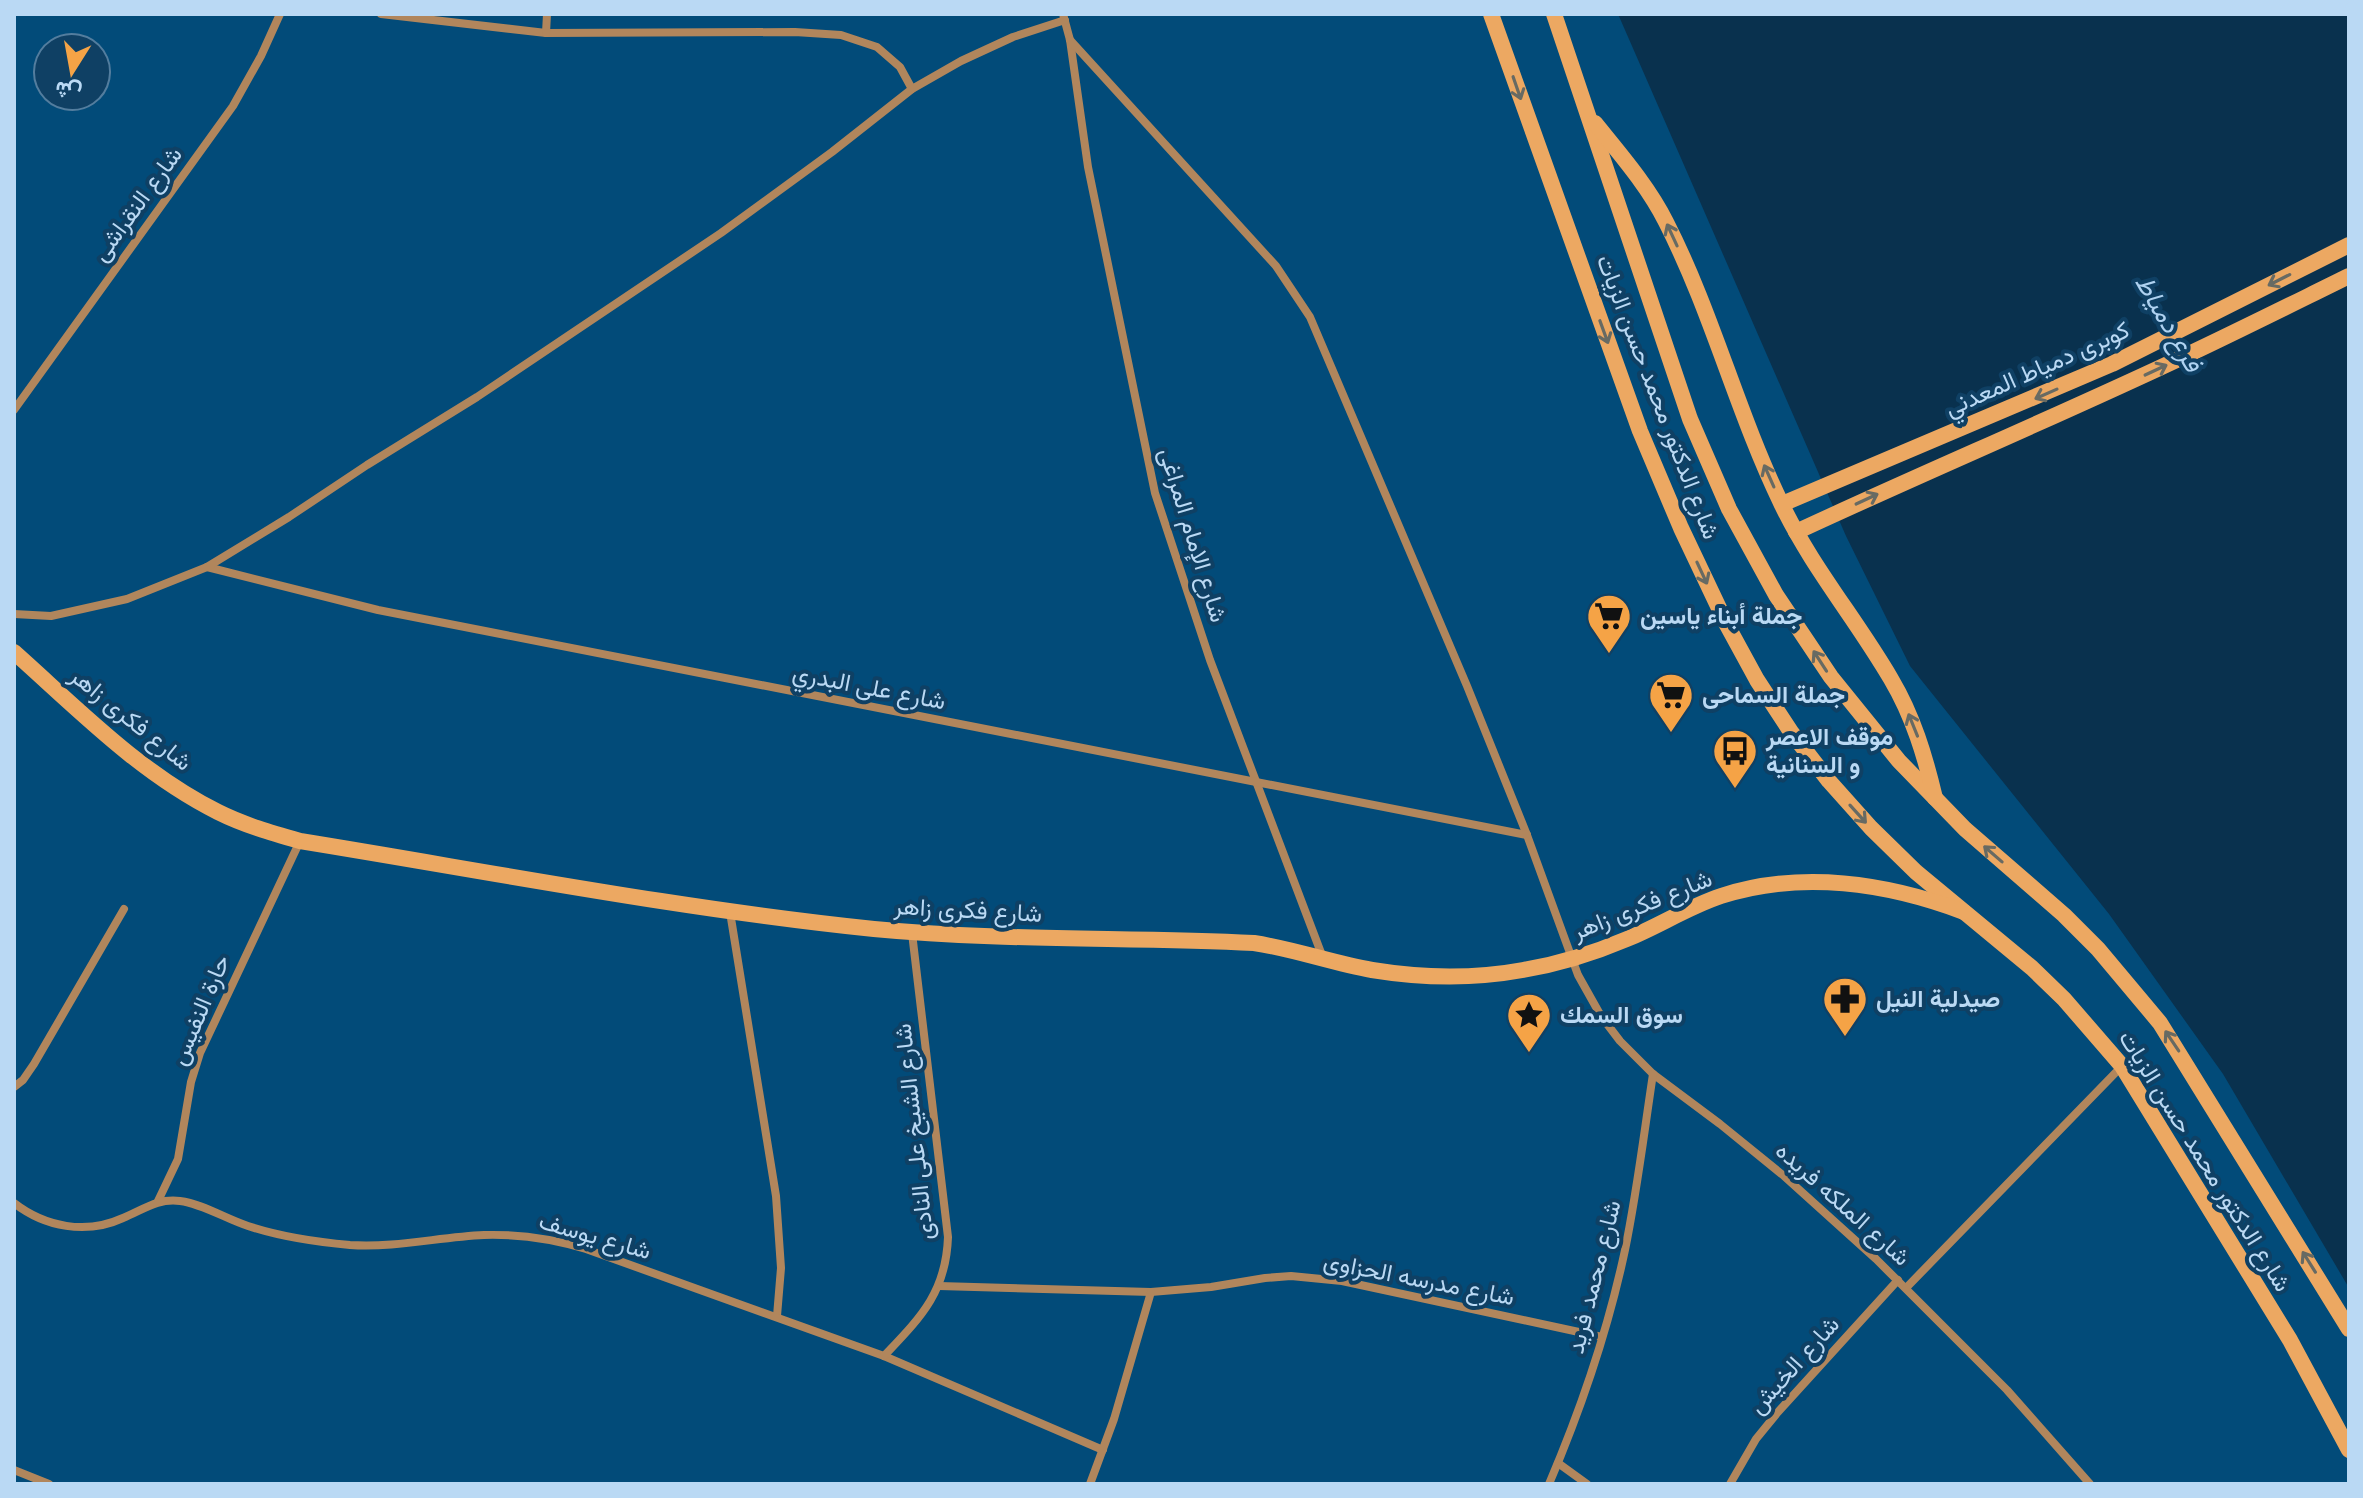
<svg xmlns="http://www.w3.org/2000/svg" width="2363" height="1498" viewBox="0 0 2363 1498" font-family="Lora,Vazirmatn,serif">
	<rect width="100%" height="100%" fill="#024b79"/>
	<polygon fill="#09314e" points="1618,14 2349,14 2349,1288 2223,1074 2109,914 1910,666 1846,536"/>
	<g fill="none" stroke-linecap="round" stroke-linejoin="round">
		<g stroke="#b1865c" stroke-width="8">
			<polyline points="381,14 546,33 795,32 841,35 877,47 900,67 912,89"/>
			<polyline points="1063,14 1070,40 1088,167 1155,493 1210,660 1323,958"/>
			<polyline points="546,33 547,14"/>
			<polyline points="1070,40 1276,266 1310,317 1467,686 1527,835 1578,975 1601,1016 1620,1041 1653,1074 1720,1124 1784,1176 1876,1259 2007,1390 2090,1484"/>
			<polyline points="14,410 233,106 261,56 280,14"/>
			<polyline points="207,567 378,610 1527,835"/>
			<polyline points="14,614 51,616 127,599 207,567 289,517 367,465 477,397 721,233 832,152 912,89 961,61 1013,37 1065,20"/>
			<polyline points="730,912 776,1196 781,1268 777,1316"/>
			<polyline points="14,1087 23,1080 34,1064 124,909"/>
			<polyline points="158,1201 178,1159 191,1082 200,1053 300,841"/>
			<path d="M14 1203C45 1227 86 1235 123 1218 143 1210 157 1198 180 1201 203 1204 226 1219 248 1226 281 1237 316 1242 350 1245 396 1248 439 1237 484 1235 519 1234 553 1239 586 1249L884 1356 1103 1450"/>
			<polyline points="939,1286 1151,1292 1211,1287 1265,1278 1291,1276 1342,1281 1602,1337"/>
			<polyline points="1906,1288 2122,1066"/>
			<path d="M884 1356C920 1318 946 1293 948 1237L912 933"/>
			<polyline points="1558,1463 1587,1484"/>
			<polyline points="14,1470 49,1484"/>
			<polyline points="1090,1484 1114,1419 1151,1292"/>
			<path d="M1549 1484C1581 1409 1608 1330 1625 1250 1637 1192 1644 1133 1653 1074"/>
			<polyline points="1730,1484 1756,1439 1778,1412 1898,1280"/>
		</g>
		<g stroke="#eca862" stroke-width="16">
			<polyline points="1491,14 1640,431 1681,528 1727,625 1757,680 1791,732 1829,781 1871,828 1916,872 2032,968 2064,999 2122,1066 2290,1340 2349,1450"/>
			<polyline points="1554,14 1690,419 1729,509 1776,595 1831,677 1899,761 1965,829 2064,915 2098,949 2160,1023 2349,1329"/>
			<path d="M1595 123C1620 154 1648 186 1666 222 1712 312 1737 412 1781 503 1811 566 1856 619 1891 679 1913 716 1925 756 1935 798"/>
			<polyline points="1782,504 2112,364 2349,245"/>
			<path d="M1796 532C1925 472 2056 417 2185 356 2240 330 2294 303 2349 276"/>
			<path d="M14 652C79 710 140 773 218 812 244 825 272 833 300 841 491 872 681 909 874 929 1000 941 1127 937 1254 943 1294 949 1332 963 1372 970 1421 978 1474 979 1523 970 1559 964 1594 953 1627 939 1659 926 1688 907 1721 896 1801 870 1887 883 1964 912"/>
		</g>
	</g>
	<defs><path id="oneway-shaft" d="M-6 0H5M1.5-3L5.5 0L1.5 3" fill="none" stroke-width="1.6" stroke-linecap="round" stroke-linejoin="round" transform="scale(2)"/></defs>
	<g stroke="#676a63">
		<use href="#oneway-shaft" transform="translate(1517 88) rotate(71)"/>
		<use href="#oneway-shaft" transform="translate(1672 235) rotate(-115)"/>
		<use href="#oneway-shaft" transform="translate(2279 280) rotate(153)"/>
		<use href="#oneway-shaft" transform="translate(1604 332) rotate(70)"/>
		<use href="#oneway-shaft" transform="translate(2156 370) rotate(-25)"/>
		<use href="#oneway-shaft" transform="translate(2046 394) rotate(156)"/>
		<use href="#oneway-shaft" transform="translate(1769 476) rotate(-114)"/>
		<use href="#oneway-shaft" transform="translate(1867 499) rotate(-25)"/>
		<use href="#oneway-shaft" transform="translate(1702 573) rotate(65)"/>
		<use href="#oneway-shaft" transform="translate(1820 661) rotate(-123)"/>
		<use href="#oneway-shaft" transform="translate(1913 725) rotate(-112)"/>
		<use href="#oneway-shaft" transform="translate(1858 814) rotate(48)"/>
		<use href="#oneway-shaft" transform="translate(1993 854) rotate(-139)"/>
		<use href="#oneway-shaft" transform="translate(2172 1041) rotate(-124)"/>
		<use href="#oneway-shaft" transform="translate(2309 1262) rotate(-122)"/>
	</g>
	<defs>
		<g id="supermarket-pin" transform="scale(2.3)"><path d="M0 17L-7.5 6A9.5 9.5 0 1 1 7.5 6Z" fill="#f5a346" stroke="#0f4064"/><path d="M-6-5.5h2.5l.6 2H6L4.5 2H-2.5L-4.4-4H-6ZM-1.5 3.2a1.3 1.3 0 1 0 .1 0ZM3 3.2a1.3 1.3 0 1 0 .1 0Z" fill="#111"/></g>
		<g id="bus-pin" transform="scale(2.3)"><path d="M0 17L-7.5 6A9.5 9.5 0 1 1 7.5 6Z" fill="#f5a346" stroke="#0f4064"/><path d="M-5-6H5V4H4V6H2V4H-2V6H-4V4H-5ZM-3.5-4V0h7V-4ZM-3.5 1.2v1.5H-2V1.2ZM2 1.2v1.5H3.5V1.2Z" fill="#111"/></g>
		<g id="pharmacy-pin" transform="scale(2.3)"><path d="M0 17L-7.5 6A9.5 9.5 0 1 1 7.5 6Z" fill="#f5a346" stroke="#0f4064"/><path d="M-2-6h4v4h4v4h-4v4h-4v-4h-4v-4h4Z" fill="#111"/></g>
		<g id="sight-pin" transform="scale(2.3)"><path d="M0 17L-7.5 6A9.5 9.5 0 1 1 7.5 6Z" fill="#f5a346" stroke="#0f4064"/><path d="M0-6L1.8-2.2L6-1.7L2.9 1.2L3.7 5.4L0 3.3L-3.7 5.4L-2.9 1.2L-6-1.7L-1.8-2.2Z" fill="#111"/></g>
	</defs>
	<g fill-rule="evenodd">
		<use href="#supermarket-pin" x="1609" y="616"/>
		<use href="#supermarket-pin" x="1671" y="695"/>
		<use href="#bus-pin" x="1735" y="751"/>
		<use href="#pharmacy-pin" x="1845" y="999"/>
		<use href="#sight-pin" x="1529" y="1015"/>
	</g>
	<g text-anchor="middle" stroke-width="8" stroke-linejoin="round" paint-order="stroke">
		<g font-size="24" fill="#bad9f4" stroke="#0f4064">
			<text transform="translate(137 204) rotate(-54)" y="8">شارع النقراشى</text>
			<text transform="translate(2037 369) rotate(-24)" y="8">كوبرى دمياط المعدني</text>
			<text transform="translate(1658 397) rotate(69)" y="8">شارع الدكتور محمد حسن الزيات</text>
			<text transform="translate(1193 535) rotate(73)" y="8">شارع الإمام المراغى</text>
			<text transform="translate(869 687) rotate(11)" y="8">شارع على البدري</text>
			<text transform="translate(131 719) rotate(39)" y="8">شارع فكرى زاهر</text>
			<text transform="translate(1642 905) rotate(-22)" y="8">شارع فكرى زاهر</text>
			<text transform="translate(968 910) rotate(3)" y="8">شارع فكرى زاهر</text>
			<text transform="translate(200 1010) rotate(-67)" y="8">حارة النفيس</text>
			<text transform="translate(914 1132) rotate(-96)" y="8">شارع الشيخ على النادى</text>
			<text transform="translate(2205 1161) rotate(58)" y="8">شارع الدكتور محمد حسن الزيات</text>
			<text transform="translate(1843 1204) rotate(42)" y="8">شارع الملكه فريده</text>
			<text transform="translate(595 1236) rotate(16)" y="8">شارع يوسف</text>
			<text transform="translate(1594 1277) rotate(-76)" y="8">شارع محمد فريد</text>
			<text transform="translate(1419 1279) rotate(11)" y="8">شارع مدرسه الحزاوى</text>
			<text transform="translate(1794 1365) rotate(-48)" y="8">شارع الخيش</text>
		</g>
		<g font-size="24" font-weight="bold" fill="#bad9f4" stroke="#0f4064" text-anchor="start">
			<text x="1640" y="624">جملة أبناء ياسين</text>
			<text x="1702" y="703">جملة السماحى</text>
			<text x="1766" y="745">موقف الاعصر<tspan x="1766" dy="28">و السنانية</tspan></text>
			<text x="1876" y="1007">صيدلية النيل</text>
			<text x="1560" y="1023">سوق السمك</text>
		</g>
		<g font-size="26" font-style="italic" fill="#afd2f1" stroke="#0f4064">
			<text transform="translate(2169 323) rotate(60)" y="9">فرع دمياط</text>
		</g>
	</g>
	<rect width="2363" height="1498" fill="none" stroke="#bad9f4" stroke-width="32"/>
	<g transform="translate(72 72) rotate(191)"><circle r="38" fill="#0f4064" stroke="#537d9e" stroke-width="2"/>
	<path d="M0-6L14 30L0 20L-14 30Z" fill="#f5a346"/>
	<text y="-12" font-size="22" font-weight="bold" text-anchor="middle" fill="#bad9f4">ش</text>
	</g>
</svg>
